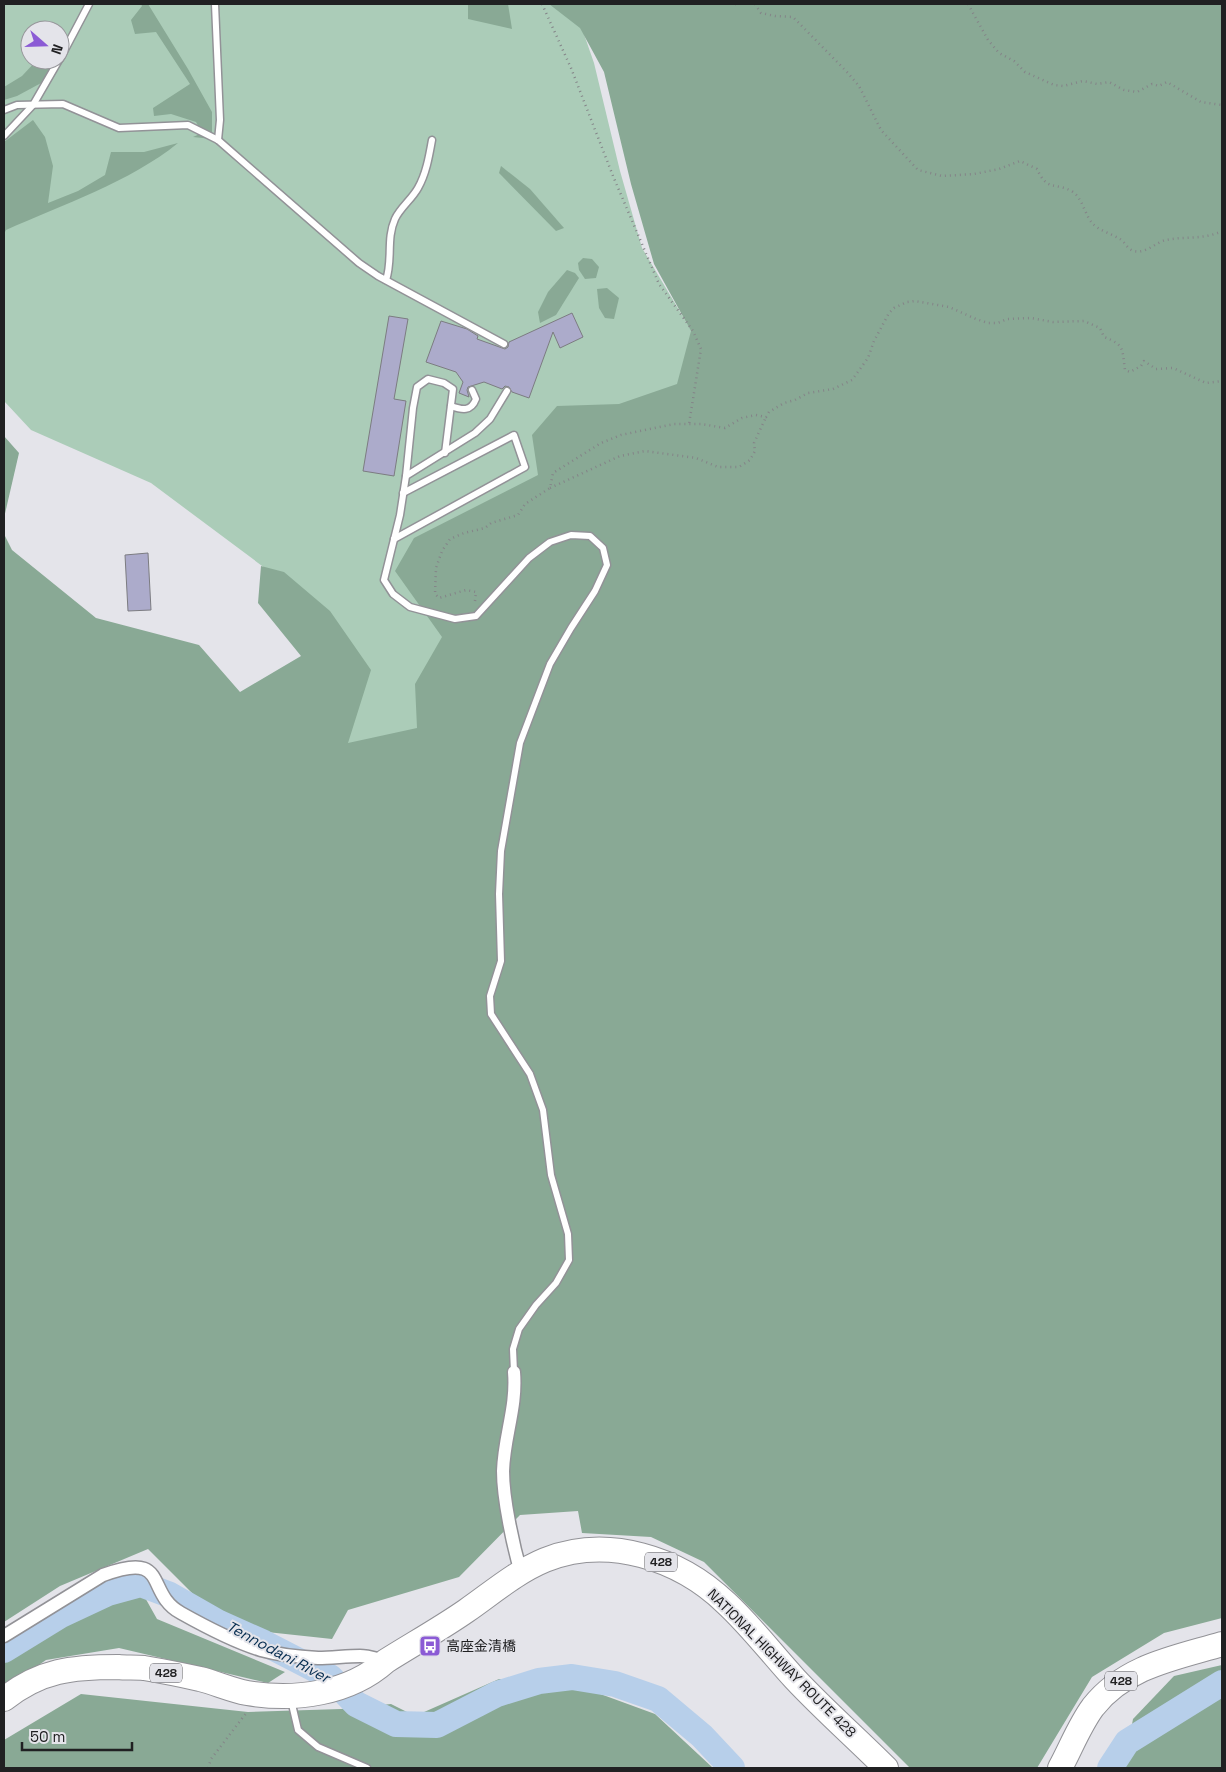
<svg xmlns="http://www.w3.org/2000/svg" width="1226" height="1772" viewBox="0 0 1226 1772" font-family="'Space Grotesk','Noto Sans JP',sans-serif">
	<rect width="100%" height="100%" fill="#e4e4ea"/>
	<path fill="#abccb8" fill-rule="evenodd" d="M4 4H556L578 17 594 63 620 171 642 248 698 342 685 396 551 504 463 621 427 748 333 764 289 586 151 483 31 430 4 401ZM30 30H60V60H30Z"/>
	<g fill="#89a995">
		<polygon points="141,4 148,4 188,69 212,112 212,139 193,137 202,133 196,122 171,114 154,116 153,108 190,84 156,32 135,34 131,20 142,6"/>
		<polygon points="468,4 508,4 512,29 468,19"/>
		<polygon points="549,4 1222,4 1222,1618 1164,1633 1092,1677 1037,1768 910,1768 704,1562 651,1537 582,1533 578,1511 520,1515 459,1577 348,1610 332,1639 267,1632 200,1601 148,1549 60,1586 4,1622 4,534 12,550 96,618 199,645 240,692 301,656 258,603 261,566 284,572 330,611 371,670 348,743 417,728 415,684 442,637 395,571 414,538 538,475 532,435 557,406 619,404 677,384 691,331 654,264 631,184 604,72 580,28"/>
		<polygon points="37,60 57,60 43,82 17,96 4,100 4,87 22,76"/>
		<path d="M33 120 45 137 53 166 48 203 78 191 105 175 111 152H144L178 143C130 182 62 205 6 230L4 234V142Z"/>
		<polygon points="501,166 530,189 564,228 556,231 499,173"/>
		<polygon points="583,258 592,259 599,267 596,278 585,279 579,270 578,263"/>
		<polygon points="567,270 575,273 579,278 556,315 540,323 538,312 548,292"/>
		<polygon points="607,288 619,298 614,319 605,318 599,308 597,289"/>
		<polygon points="4,436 19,453 4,518"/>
		<polygon points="108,1589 143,1594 157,1619 285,1672 268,1683 119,1648 46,1660 4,1689 4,1650"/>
		<polygon points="1222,1665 1222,1768 1124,1768 1133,1719 1174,1676"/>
		<polygon points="499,1679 584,1688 655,1714 713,1768 4,1768 4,1740 81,1694 248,1712 341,1709 391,1704 415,1716"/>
	</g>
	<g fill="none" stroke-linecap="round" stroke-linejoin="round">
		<g stroke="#b7cfea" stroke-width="26">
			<polyline points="4,1650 61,1615 108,1593 141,1584 170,1595 219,1623 264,1643 330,1677 356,1704 396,1724 437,1725 497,1694 539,1681 572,1677 615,1684 658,1699 702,1736 732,1768"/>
			<polyline points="1110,1768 1127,1742 1222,1683"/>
		</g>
	</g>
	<g fill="#acabcb" stroke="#7c7c81">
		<polygon points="572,313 583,337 560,348 553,332 529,398 512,392 509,387 505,386 502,389 484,382 468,387 467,390 469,397 459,393 463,382 456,372 426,362 441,321 467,329 478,336 477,339 505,349 508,347 509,342"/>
		<polygon points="389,316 408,319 394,399 406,401 394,476 363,471"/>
		<polygon points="148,553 151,610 128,611 125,555"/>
	</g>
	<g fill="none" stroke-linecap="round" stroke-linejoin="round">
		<g stroke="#929297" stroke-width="9">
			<g id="lane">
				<polyline points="215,4 220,120 218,140"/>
				<polyline points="60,59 89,4"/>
				<polyline points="4,110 17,105 63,104 119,128 188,125 218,140 359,263 378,276 504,344"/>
				<polyline points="4,136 33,105 59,60"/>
				<path d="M386 280C393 260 386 239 395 219 400 208 412 199 418 188 426 174 429 157 432 140"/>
				<polyline points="507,391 490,419 475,433 406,476 400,515 384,580 393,594 410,607 455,619 476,616 529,558 550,542 571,535 590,536 603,548 607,565 595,591 571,628 550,664 520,743 501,851 499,894 501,961 490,996 491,1014 530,1074 543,1110 551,1175 568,1234 569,1260 556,1283 536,1305 519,1329 513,1349 514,1372"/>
				<path d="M451 406C462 410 471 412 476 399L472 390"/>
				<polyline points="406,476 413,408 417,387 428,379 444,383 453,389 445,453"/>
				<polyline points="394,539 525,467 514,435 403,493"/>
				<polyline points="291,1700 298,1730 318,1747 367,1768"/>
			</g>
		</g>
		<g stroke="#929297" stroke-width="15">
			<g id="street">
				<path d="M514 1372C517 1408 504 1436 503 1471 503 1499 513 1545 521 1573"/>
				<path d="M4 1636 103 1575C171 1550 144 1593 181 1613 206 1627 234 1642 261 1650 279 1655 299 1657 318 1658 332 1658 346 1656 360 1656 368 1656 377 1659 386 1661"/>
			</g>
		</g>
		<g stroke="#929297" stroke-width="26">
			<g id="highway">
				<path d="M4 1699C41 1670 72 1667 118 1667 126 1668 135 1667 144 1668 162 1671 182 1675 200 1679 216 1683 231 1690 247 1693 295 1701 349 1694 386 1661 413 1644 440 1629 466 1611 492 1593 516 1572 545 1560 608 1535 679 1558 726 1603 751 1626 772 1654 795 1679 824 1710 856 1738 886 1768"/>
				<path d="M1060 1768C1071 1748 1079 1726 1093 1707 1125 1666 1175 1658 1222 1644"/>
			</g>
		</g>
		<g stroke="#848488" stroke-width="2.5" stroke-dasharray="1 4" stroke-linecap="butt">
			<polyline points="542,4 571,68 613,176 659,284 693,331 701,349 689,424"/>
			<polyline points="735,4 736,4"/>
			<path d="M755 4 761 13 775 16 793 17 847 72 859 86 881 130 918 170 942 176 974 174 999 169 1020 161 1037 169C1048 193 1055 181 1073 192 1083 199 1085 216 1093 224 1100 231 1112 234 1120 239 1125 242 1128 250 1134 251 1146 254 1156 242 1166 240 1185 236 1204 240 1222 231"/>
			<polyline points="968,4 988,40 999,53 1014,61 1025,72 1054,85 1063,86 1083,81 1097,84 1109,82 1124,90 1137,92 1152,84 1159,86 1167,82 1201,102 1222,105"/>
			<polyline points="550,488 620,456 645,451 696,458 718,467 739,467 750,460 755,451 754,443 766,417"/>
			<path d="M475 601 476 592 466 590 439 598 435 594 436 568 442 551 450 539 464 533 485 528 491 523 518 515 525 504 550 488 553 473 601 443 621 435 674 424H701L725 428 742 418 756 415 766 417 769 412 784 403 795 400 808 393 833 389 852 380 868 358 874 341 889 313 894 308 907 302 915 301 949 307 976 319 988 323H998L1007 319 1031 318 1053 322 1084 321 1100 328 1104 337C1125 345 1122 349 1125 370L1130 372 1141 366 1144 361 1156 369 1173 368 1206 383 1222 381"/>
			<polyline points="208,1768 211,1759 247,1712"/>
		</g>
		<use href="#lane" stroke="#fff" stroke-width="6"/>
		<use href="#street" stroke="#fff" stroke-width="12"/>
		<use href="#highway" stroke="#fff" stroke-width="24"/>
	</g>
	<defs>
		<g id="bus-square" transform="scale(1.125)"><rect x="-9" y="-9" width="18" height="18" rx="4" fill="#8b5bd5" stroke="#e4e4ea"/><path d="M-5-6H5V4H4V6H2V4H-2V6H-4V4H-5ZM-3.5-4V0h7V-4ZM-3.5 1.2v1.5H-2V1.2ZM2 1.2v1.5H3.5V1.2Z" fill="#fff"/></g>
	</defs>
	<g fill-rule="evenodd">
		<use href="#bus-square" x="430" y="1646"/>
	</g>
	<g text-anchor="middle" stroke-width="4" stroke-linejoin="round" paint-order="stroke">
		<g fill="#e4e4ea" stroke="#5b5b5e" stroke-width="1">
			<rect x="645" y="1552.5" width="32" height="19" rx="4"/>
			<rect x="150" y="1663.5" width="32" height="19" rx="4"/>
			<rect x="1105" y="1671.5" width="32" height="19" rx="4"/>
		</g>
		<g font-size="12" font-weight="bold" fill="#202022">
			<text x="661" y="1566">428</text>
			<text x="166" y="1677">428</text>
			<text x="1121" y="1685">428</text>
		</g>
		<g font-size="14" fill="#202022" stroke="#e4e4ea" text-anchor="start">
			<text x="446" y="1651">高座金清橋</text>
		</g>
		<g font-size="14" fill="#202022" stroke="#e4e4ea">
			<text transform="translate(782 1663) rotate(45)" y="5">NATIONAL HIGHWAY ROUTE 428</text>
		</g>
		<g font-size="15" font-style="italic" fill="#062d50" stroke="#e4e4ea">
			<text transform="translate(278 1652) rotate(28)" y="5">Tennodani River</text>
		</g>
	</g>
	<rect width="1226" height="1772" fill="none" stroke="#202022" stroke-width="10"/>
	<g transform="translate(45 45) rotate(110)"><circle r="24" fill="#e4e4ea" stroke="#96969a"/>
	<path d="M0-4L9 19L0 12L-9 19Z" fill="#8b5bd5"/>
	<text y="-8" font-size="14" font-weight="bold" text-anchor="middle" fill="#202022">N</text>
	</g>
	<path d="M22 1742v8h110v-8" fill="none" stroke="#202022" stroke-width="2.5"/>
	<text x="30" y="1742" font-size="15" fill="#202022" stroke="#e4e4ea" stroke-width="4" paint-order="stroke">50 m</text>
</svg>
